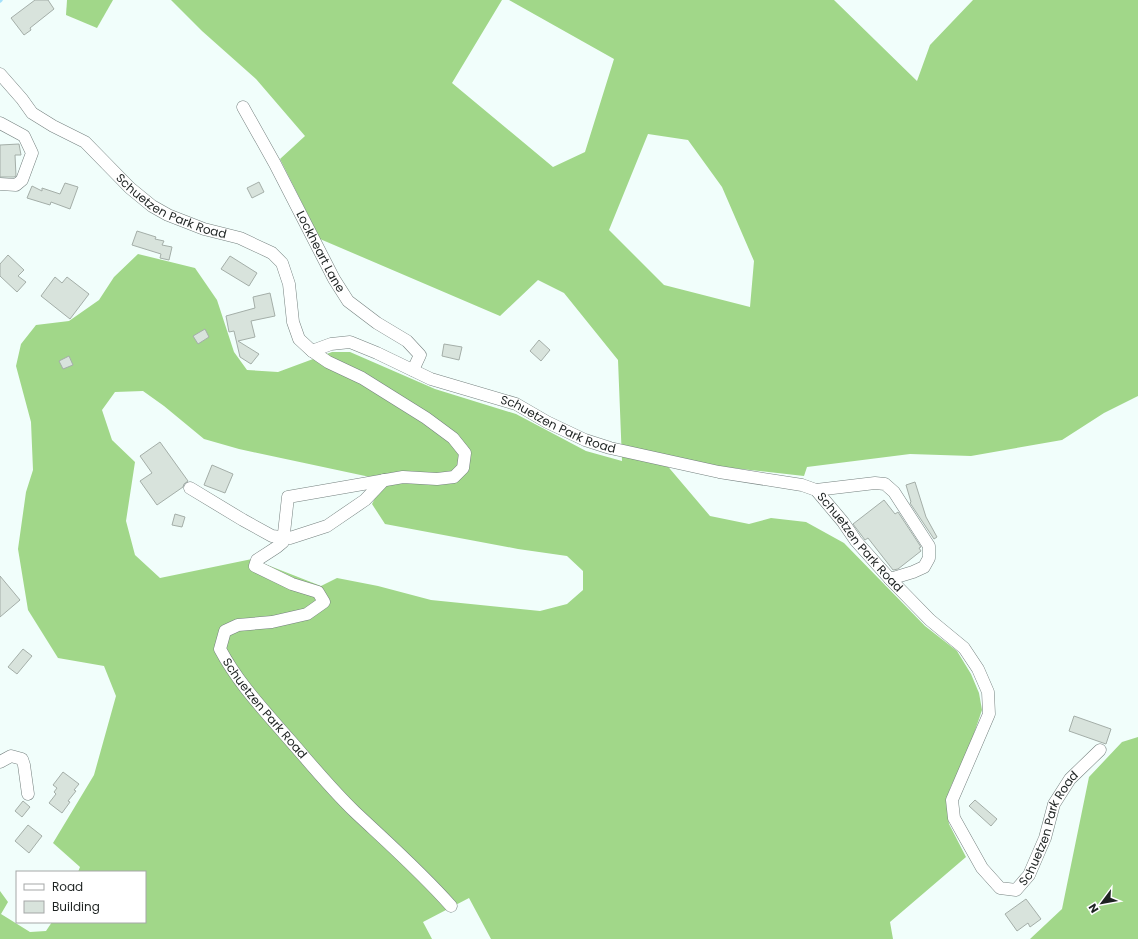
<svg xmlns="http://www.w3.org/2000/svg" width="1138" height="939" viewBox="0 0 1138 939" font-family="Poppins,sans-serif">
	<rect width="100%" height="100%" fill="#f1fefb"/>
	<g fill="#a1d789" fill-rule="evenodd">
		<polygon points="67,0 113,0 97,28 66,15"/>
		<path d="M171 0H502L452 83 553 167 585 152 614 59 509 0H834L917 81 930 45 973 0H1138V396L1104 413 1062 440 971 456 910 454 807 467 804 476 723 467 659 456 710 516 749 524 771 518 806 522 844 543 925 626 957 651 971 674 979 693 982 710 967 754 951 786 946 801 949 824 966 857 890 922 893 939H491L469 898 423 922 432 939H0V891L8 902 1 914 30 932 46 931 52 922H145V872H78L80 867 53 843 94 775 116 696 104 666 58 658 28 610 18 549 26 492 33 470 31 422 16 366 21 344 36 325 69 321 99 300 114 277 138 254 195 268 217 300 234 352 247 370 278 372 332 352H350L435 389 516 414 586 451 622 461 618 360 564 293 538 280 500 316 320 239 280 159 305 136 256 79 202 31ZM648 134 688 140 722 187 754 261 750 307 664 285 609 230ZM143 391 164 406 204 439 239 449 384 480 372 504 385 524 518 549 567 556 583 571V590L567 604 540 611 431 600 378 586 337 578 321 586 252 559 160 578 135 555 126 521 135 462 112 440 102 410 115 392Z"/>
		<polygon points="1138,737 1138,939 1030,939 1062,909 1089,777 1122,742"/>
	</g>
	<g fill="none" stroke-linecap="round" stroke-linejoin="round">
		<polyline stroke="#a4e0fa" stroke-width="3.5" points="0,1 1,0"/>
	</g>
	<g fill="#d8e3dc" stroke="#a4aea8">
		<polygon points="35,0 48,0 54,9 30,28 31,30 24,35 11,18"/>
		<polygon points="19,144 21,155 15,155 16,176 14,177 0,177 0,145"/>
		<polygon points="259,182 264,192 252,198 247,188"/>
		<polygon points="65,183 78,187 70,209 51,202 50,205 27,198 32,186 42,191 42,188 60,194"/>
		<polygon points="137,231 156,237 155,239 164,241 162,245 172,247 169,260 160,258 161,254 132,245"/>
		<polygon points="8,255 24,270 18,276 26,282 17,292 0,276 0,264"/>
		<polygon points="230,256 257,273 249,286 221,269"/>
		<polygon points="55,277 62,283 67,277 89,294 70,319 41,296"/>
		<polygon points="270,293 275,316 251,321 255,337 238,341 259,354 251,364 240,357 234,331 229,332 226,316 255,308 253,297"/>
		<polygon points="205,329 209,337 198,344 193,336"/>
		<polygon points="539,340 550,350 541,361 530,351"/>
		<polygon points="444,344 462,347 459,360 442,356"/>
		<polygon points="69,356 73,365 63,369 59,361"/>
		<polygon points="160,442 188,481 184,484 183,487 157,505 140,481 152,473 140,456"/>
		<polygon points="212,465 233,474 225,493 204,485"/>
		<polygon points="915,482 926,517 937,537 934,539 910,503 911,502 906,485"/>
		<polygon points="884,500 895,514 898,512 921,547 919,548 921,551 898,569 893,570 868,538 865,540 853,524"/>
		<polygon points="175,514 185,517 182,527 172,525"/>
		<polygon points="0,576 20,600 0,617"/>
		<polygon points="23,649 32,656 17,674 8,667"/>
		<polygon points="1074,716 1111,729 1106,744 1069,731"/>
		<polygon points="63,772 79,784 74,790 76,791 68,801 70,802 62,813 49,803 56,794 54,792 57,788 53,785"/>
		<polygon points="975,800 997,819 991,826 969,806"/>
		<polygon points="23,801 30,807 22,817 15,811"/>
		<polygon points="28,825 42,836 29,853 15,841"/>
		<polygon points="1026,899 1041,919 1030,927 1028,923 1017,931 1005,914"/>
	</g>
	<g fill="none" stroke-linecap="round" stroke-linejoin="round">
		<g stroke="#75817f" stroke-width="13">
			<g id="minor">
				<path id="s1" d="M0 74 22 99 32 113 53 126 85 142 130 188 152 206 168 215 204 229 240 238 272 253 282 263 289 284 293 322 299 339 312 351 328 362 362 378 426 418 453 438 465 453 463 468 454 477 437 479 403 477 288 497 283 542 277 547 257 560 255 566 292 584 318 592 324 602 307 614 272 622 238 625 225 631 220 649C238 683 263 709 288 738 310 763 331 789 355 812 388 843 421 872 451 906"/>
				<path id="s2" d="M243 107 275 164 334 279 348 301 377 323 407 341 420 355 413 370"/>
				<polyline points="0,123 24,136 32,153 22,180 16,185 0,184"/>
				<path id="s3" d="M312 351 331 344 350 342 377 353 431 379 516 404 547 422 585 440 610 448 719 472 802 485 816 490 843 522 856 541 890 579 930 620 964 648 978 669 988 692 989 714 952 800 954 818 982 868 1000 888 1016 890 1029 875 1045 838 1054 804 1070 779 1100 750"/>
				<polyline points="190,488 243,520 272,536 290,538 327,526 365,500 384,480"/>
				<polyline points="816,490 875,483 885,484 894,492 929,546 929,558 924,567 913,572 890,579"/>
				<polyline points="0,762 11,756 22,759 24,765 28,794"/>
			</g>
		</g>
		<use href="#minor" stroke="#fff" stroke-width="12"/>
	</g>
	<g text-anchor="middle" stroke-width="4" stroke-linejoin="round" paint-order="stroke">
		<g font-size="12" fill="#1e2322" stroke="#fff">
			<text dy="4" stroke="none"><textPath href="#s1" startOffset="221">Schuetzen Park Road</textPath></text>
			<text dy="4" stroke="none"><textPath href="#s2" startOffset="164">Lockheart Lane</textPath></text>
			<text dy="4" stroke="none"><textPath href="#s3" startOffset="264">Schuetzen Park Road</textPath></text>
			<text dy="4" stroke="none"><textPath href="#s3" startOffset="600">Schuetzen Park Road</textPath></text>
			<text dy="4" stroke="none"><textPath href="#s1" startOffset="1186">Schuetzen Park Road</textPath></text>
			<text dy="4" stroke="none"><textPath href="#s3" startOffset="1104">Schuetzen Park Road</textPath></text>
		</g>
	</g>
	<rect x="16" y="871" width="130" height="52" fill="#ffffff" stroke="#a5a7a7"/>
	<rect x="24" y="884" width="20" height="6" fill="#ffffff" stroke="#a5a7a7"/>
	<text x="52" y="891" font-size="12" fill="#1e2322">Road</text>
	<rect x="24" y="901" width="20" height="12" fill="#d8e3dc" stroke="#a5a7a7"/>
	<text x="52" y="911" font-size="12" fill="#1e2322">Building</text>
	<g transform="translate(1102 903) rotate(238)" stroke="#ffffff" stroke-width="3" paint-order="stroke">
	<path d="M0-3L7 15L0 10L-7 15Z" fill="#1e2322"/>
	<text y="-6" font-size="11" font-weight="bold" text-anchor="middle" fill="#1e2322">N</text>
	</g>
</svg>
